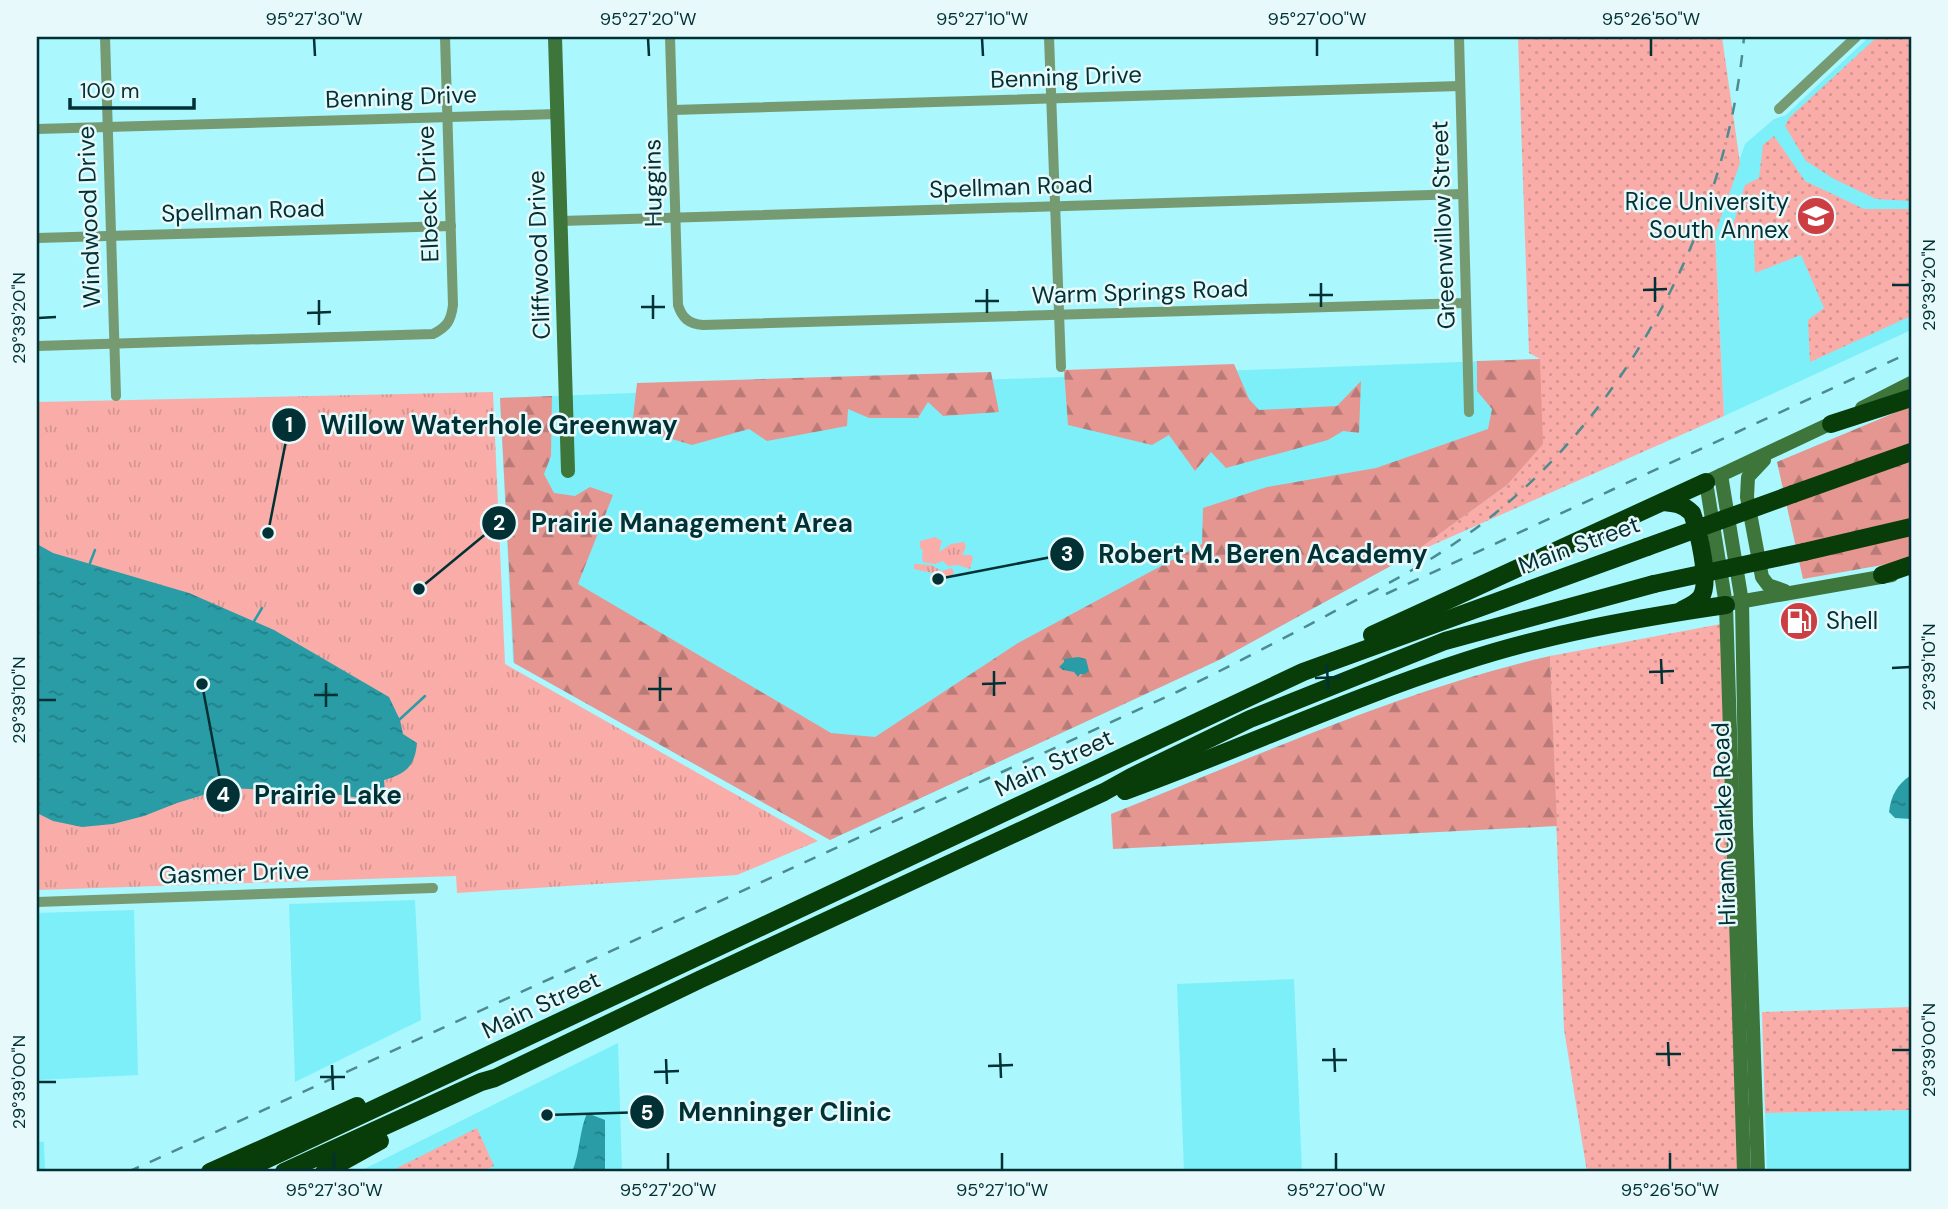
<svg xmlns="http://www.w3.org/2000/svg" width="1948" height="1209" viewBox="0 0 1948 1209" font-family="'DM Sans',sans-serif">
	<defs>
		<pattern id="grass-dots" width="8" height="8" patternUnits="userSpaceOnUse" patternTransform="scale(1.75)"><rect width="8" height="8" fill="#faada8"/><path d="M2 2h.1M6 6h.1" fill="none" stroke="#d49591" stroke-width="1.8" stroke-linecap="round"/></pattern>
		<pattern id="forest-firs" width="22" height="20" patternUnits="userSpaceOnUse" patternTransform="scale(1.75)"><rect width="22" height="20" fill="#e69691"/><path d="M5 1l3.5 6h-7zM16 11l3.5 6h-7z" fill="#b87b77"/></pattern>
		<pattern id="park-tufts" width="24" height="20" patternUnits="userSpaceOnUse" patternTransform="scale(1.75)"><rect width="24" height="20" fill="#faada8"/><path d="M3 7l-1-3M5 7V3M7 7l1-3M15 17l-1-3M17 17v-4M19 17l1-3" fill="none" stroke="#d49591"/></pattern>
		<pattern id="water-ripples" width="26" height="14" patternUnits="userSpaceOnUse" patternTransform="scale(1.75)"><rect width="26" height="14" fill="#299ca5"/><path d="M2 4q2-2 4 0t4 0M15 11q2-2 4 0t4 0" fill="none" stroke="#218087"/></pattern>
	</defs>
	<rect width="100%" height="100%" fill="#aaf7fe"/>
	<g fill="#7deff9">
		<polygon points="1869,37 1911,37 1911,330 1724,416 1715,234 1745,144 1774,119 1786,115"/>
		<polygon points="1540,359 1507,485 1410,555 1219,660 830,840 513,662 500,398"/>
		<polygon points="415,900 421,1020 295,1082 289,904"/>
		<polygon points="134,910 138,1075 37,1080 37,913"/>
		<polygon points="1294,979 1302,1172 1184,1172 1177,984"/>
		<polygon points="618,1043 622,1172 358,1172"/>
		<polygon points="1911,1110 1911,1172 1767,1172 1765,1113"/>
		<polygon points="37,1141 44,1142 45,1172 37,1172"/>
	</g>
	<g fill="url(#grass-dots)">
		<polygon points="1518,37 1722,37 1740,163 1715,234 1724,416 1410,555 1507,485 1540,359 1529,353"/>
		<polygon points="1877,37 1911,37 1911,201 1876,199 1834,179 1806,161 1785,126 1789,118"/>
		<polygon points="1774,136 1805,181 1864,209 1911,209 1911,316 1810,362 1808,320 1824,308 1801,255 1755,273 1754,237 1730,235 1745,185 1759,178 1763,145"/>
		<polygon points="1721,624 1738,1172 1587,1172 1564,1029 1550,656"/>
		<polygon points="1911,1007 1911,1110 1765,1113 1762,1012"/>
		<polygon points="477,1128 494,1166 481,1172 389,1172"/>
	</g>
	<g fill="url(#forest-firs)">
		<polygon points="1540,359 1543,444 1507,485 1409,556 1219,660 830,840 514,663 500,398 552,396 551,456 544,474 554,493 575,496 590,487 613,495 578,584 831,733 875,737 1018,643 1202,544 1203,508 1267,487 1376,468 1488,429 1492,409 1477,391 1477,361"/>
		<polygon points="1234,364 1249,399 1259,410 1337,406 1361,381 1359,433 1343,431 1328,440 1226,468 1211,452 1195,471 1169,435 1152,445 1068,425 1064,370"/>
		<polygon points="991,372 999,412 943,416 928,402 918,418 869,418 848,409 847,426 767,441 749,429 692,445 632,427 637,383"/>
		<polygon points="1911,406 1911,560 1803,579 1777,462"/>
		<path d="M1550 656 1557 826 1113 849 1111 814C1255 757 1399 691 1550 656Z"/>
	</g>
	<g fill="url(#park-tufts)">
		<polygon points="493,392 505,664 818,841 737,875 457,893 456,876 37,890 37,402"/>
		<polygon points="935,537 942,541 939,552 951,544 964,542 966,547 962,555 971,555 973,558 970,569 958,565 948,566 943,561 935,564 923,562 922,556 923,550 920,548 920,541"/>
		<polygon points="914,564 931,565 942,571 952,568 954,574 941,579 932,573 914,569"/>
	</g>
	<g fill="url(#water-ripples)">
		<path d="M37 544 53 553 189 593 274 630 389 697 400 720 403 734 417 743C415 766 406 774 384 780L385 793 372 800 321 792 226 788 177 803 144 816 113 824 82 827 53 821 37 813Z"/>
		<polygon points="1078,657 1086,659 1089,671 1085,674 1080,674 1078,677 1074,672 1063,670 1059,667 1064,662 1064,659"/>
		<path d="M1911 775V819L1895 818 1889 812C1891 795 1897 785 1911 775Z"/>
		<path d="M587 1113 605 1120V1172H572C580 1153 579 1132 587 1113Z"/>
	</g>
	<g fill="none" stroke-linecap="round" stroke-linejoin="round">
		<g stroke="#299ca5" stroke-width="2.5">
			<polyline points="90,563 95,550"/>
			<polyline points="253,623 262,608"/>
			<polyline points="399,720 425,696"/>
		</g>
		<g stroke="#769b73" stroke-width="10">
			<polyline points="105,37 116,396"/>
			<path d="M670 37 678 305C682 318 689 324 703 325L1466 303"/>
			<polyline points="1049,37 1061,367"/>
			<polyline points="1459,37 1469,412"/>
			<polyline points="1779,109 1856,37"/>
			<polyline points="673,110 1460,86"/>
			<polyline points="37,129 557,114"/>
			<polyline points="561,221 1463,194"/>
			<polyline points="37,238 451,226"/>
			<path d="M37 346 433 334C447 327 451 321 453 305L445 37"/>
			<polyline points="37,902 433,888"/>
		</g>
		<g stroke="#3d753a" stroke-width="14">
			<polyline points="555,37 568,471"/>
			<polyline points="1862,408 1911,383"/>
			<polyline points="1764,460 1748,477 1747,497 1762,577 1768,585 1785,591"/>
			<polyline points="1721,475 1742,602 1746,825 1758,1172"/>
			<polyline points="1733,603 1892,575"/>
			<polyline points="1744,1172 1726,605 1706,482 1838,420"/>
		</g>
		<g stroke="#083c09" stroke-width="18">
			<polyline points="1831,424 1911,398"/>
			<polyline points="1793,494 1911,452"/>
			<path d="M1663 502C1675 503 1683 504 1692 513 1698 530 1711 581 1701 597 1697 603 1688 607 1682 610"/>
			<polyline points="1804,552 1911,527"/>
			<polyline points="1882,575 1911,565"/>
			<polyline points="1372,635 1706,482"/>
			<path d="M1125 791C1238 750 1347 699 1462 662 1547 634 1637 618 1726 605"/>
			<polyline points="210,1172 357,1106"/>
			<polyline points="240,1172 1303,672 1647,547"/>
			<polyline points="284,1172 481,1082 495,1078 701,979 1104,792 1131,777 1250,719 1445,641 1654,584"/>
			<polyline points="324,1172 380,1141"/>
		</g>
		<g stroke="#4d8b8f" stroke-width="2.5" stroke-dasharray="12 12" stroke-linecap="butt">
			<polyline points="1386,594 1911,352"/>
			<path d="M128 1172 1179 691C1233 665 1286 637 1339 609 1380 588 1421 567 1458 541 1620 431 1727 229 1744 37"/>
		</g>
		<g stroke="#083c09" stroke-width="18">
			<polyline points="1647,547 1793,494"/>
			<polyline points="1654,584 1804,552"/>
		</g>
	</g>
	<path fill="none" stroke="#013134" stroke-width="2.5" d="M314 38 315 56M648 38 649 56M982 38 983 56M1317 38V56M1651 38V56M1655 277V302M1321 283V307M1892 285H1910M987 289V313M1643 290 1667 289M653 295V319M1309 295H1333M319 300V325M975 301H999M641 307H665M307 313 331 312M38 318 56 317M1661 659 1662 684M1327 665 1328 690M1892 668 1910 667M994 671V696M1649 672 1674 671M660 677V701M1315 678 1340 677M326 683V707M982 684 1006 683M648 689H672M314 695H338M38 700H56M1668 1042 1669 1066M1334 1048 1335 1072M1892 1050H1910M1000 1053 1001 1078M1656 1054H1681M666 1059 667 1084M1322 1060H1347M332 1065 333 1090M988 1066 1013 1065M654 1072 679 1071M320 1077H345M38 1082H56M334 1153V1170M668 1153V1170M1002 1153V1170M1336 1153V1170M1670 1153V1170"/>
	<defs>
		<g id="university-disc" transform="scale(2.0125)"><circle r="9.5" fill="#cd3e43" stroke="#e7f9fb"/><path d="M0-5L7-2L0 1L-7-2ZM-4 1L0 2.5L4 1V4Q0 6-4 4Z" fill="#fff"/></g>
		<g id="fuel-disc" transform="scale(2.0125)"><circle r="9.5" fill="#cd3e43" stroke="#e7f9fb"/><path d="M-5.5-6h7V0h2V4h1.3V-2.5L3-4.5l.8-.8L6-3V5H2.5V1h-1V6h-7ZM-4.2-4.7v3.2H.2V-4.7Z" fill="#fff"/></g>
	</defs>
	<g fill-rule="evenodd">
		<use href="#university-disc" x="1816" y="216"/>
		<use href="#fuel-disc" x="1799" y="621"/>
	</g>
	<g text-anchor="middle" stroke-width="5" stroke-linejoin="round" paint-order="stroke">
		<g font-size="24" fill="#013134" stroke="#e7f9fb">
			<text transform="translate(1066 77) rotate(-2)" y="8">Benning Drive</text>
			<text transform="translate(401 97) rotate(-2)" y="8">Benning Drive</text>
			<text transform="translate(653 183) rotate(-91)" y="8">Huggins</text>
			<text transform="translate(1011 187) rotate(-2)" y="8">Spellman Road</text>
			<text transform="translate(428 194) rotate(-92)" y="8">Elbeck Drive</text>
			<text transform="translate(243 211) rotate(-2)" y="8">Spellman Road</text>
			<text transform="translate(89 217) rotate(-92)" y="8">Windwood Drive</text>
			<text transform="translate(1443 225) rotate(-92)" y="8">Greenwillow Street</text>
			<text transform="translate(539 255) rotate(-92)" y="8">Cliffwood Drive</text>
			<text transform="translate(1140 292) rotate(-2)" y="8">Warm Springs Road</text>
			<text transform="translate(1579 545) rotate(-20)" y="8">Main Street</text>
			<text transform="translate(1054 763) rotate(-25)" y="8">Main Street</text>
			<text transform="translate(1724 824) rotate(-92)" y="8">Hiram Clarke Road</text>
			<text transform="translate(234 873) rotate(-2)" y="8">Gasmer Drive</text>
			<text transform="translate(541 1005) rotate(-25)" y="8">Main Street</text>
		</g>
		<g font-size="24" fill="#013134" stroke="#e7f9fb" text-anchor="end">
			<text x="1789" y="210">Rice University<tspan x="1789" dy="28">South Annex</tspan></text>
			<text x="1826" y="629" text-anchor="start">Shell</text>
		</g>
	</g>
	<path fill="none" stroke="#013134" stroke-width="2.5" d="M268 533L289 425M419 589L499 523M938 579L1067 554M202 684L223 795M547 1115L647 1112"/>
	<g fill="#013134" stroke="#e7f9fb" stroke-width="2.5">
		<circle cx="268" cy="533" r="7"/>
		<circle cx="419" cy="589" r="7"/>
		<circle cx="938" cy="579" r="7"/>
		<circle cx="202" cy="684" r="7"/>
		<circle cx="547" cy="1115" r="7"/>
		<circle cx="289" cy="425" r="18"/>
		<circle cx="499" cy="523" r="18"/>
		<circle cx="1067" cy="554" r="18"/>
		<circle cx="223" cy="795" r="18"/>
		<circle cx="647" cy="1112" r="18"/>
	</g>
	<g font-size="21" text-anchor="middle" font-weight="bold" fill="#fff">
		<text x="289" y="432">1</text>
		<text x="499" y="530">2</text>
		<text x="1067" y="561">3</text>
		<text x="223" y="802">4</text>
		<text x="647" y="1120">5</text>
	</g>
	<g font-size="26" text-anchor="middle" font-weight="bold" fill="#013134" stroke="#e7f9fb" stroke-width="5" stroke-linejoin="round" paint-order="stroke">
		<text x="499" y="434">Willow Waterhole Greenway</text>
		<text x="692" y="532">Prairie Management Area</text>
		<text x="1263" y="563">Robert M. Beren Academy</text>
		<text x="328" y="804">Prairie Lake</text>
		<text x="785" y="1121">Menninger Clinic</text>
	</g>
	<rect width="1948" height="1209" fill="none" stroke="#e7f9fb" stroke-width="77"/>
	<path d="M70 98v10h124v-10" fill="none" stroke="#013134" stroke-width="3.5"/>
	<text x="80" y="98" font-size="21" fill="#013134" stroke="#e7f9fb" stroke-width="5" paint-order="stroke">100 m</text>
	<rect x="38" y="38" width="1872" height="1132" fill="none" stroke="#013134" stroke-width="2.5"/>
	<g font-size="18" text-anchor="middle" fill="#013134">
		<text x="314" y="25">95°27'30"W</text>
		<text x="648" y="25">95°27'20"W</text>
		<text x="982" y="25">95°27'10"W</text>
		<text x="1317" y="25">95°27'00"W</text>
		<text x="1651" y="25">95°26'50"W</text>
		<text transform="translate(1929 285) rotate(-90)" y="6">29°39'20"N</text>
		<text transform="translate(19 318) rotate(-90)" y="6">29°39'20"N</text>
		<text transform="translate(1929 667) rotate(-90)" y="6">29°39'10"N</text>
		<text transform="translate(19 700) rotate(-90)" y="6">29°39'10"N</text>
		<text transform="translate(1929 1050) rotate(-90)" y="6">29°39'00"N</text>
		<text transform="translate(19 1082) rotate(-90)" y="6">29°39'00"N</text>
		<text x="334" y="1196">95°27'30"W</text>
		<text x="668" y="1196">95°27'20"W</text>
		<text x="1002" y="1196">95°27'10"W</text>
		<text x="1336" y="1196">95°27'00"W</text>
		<text x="1670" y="1196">95°26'50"W</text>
	</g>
</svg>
